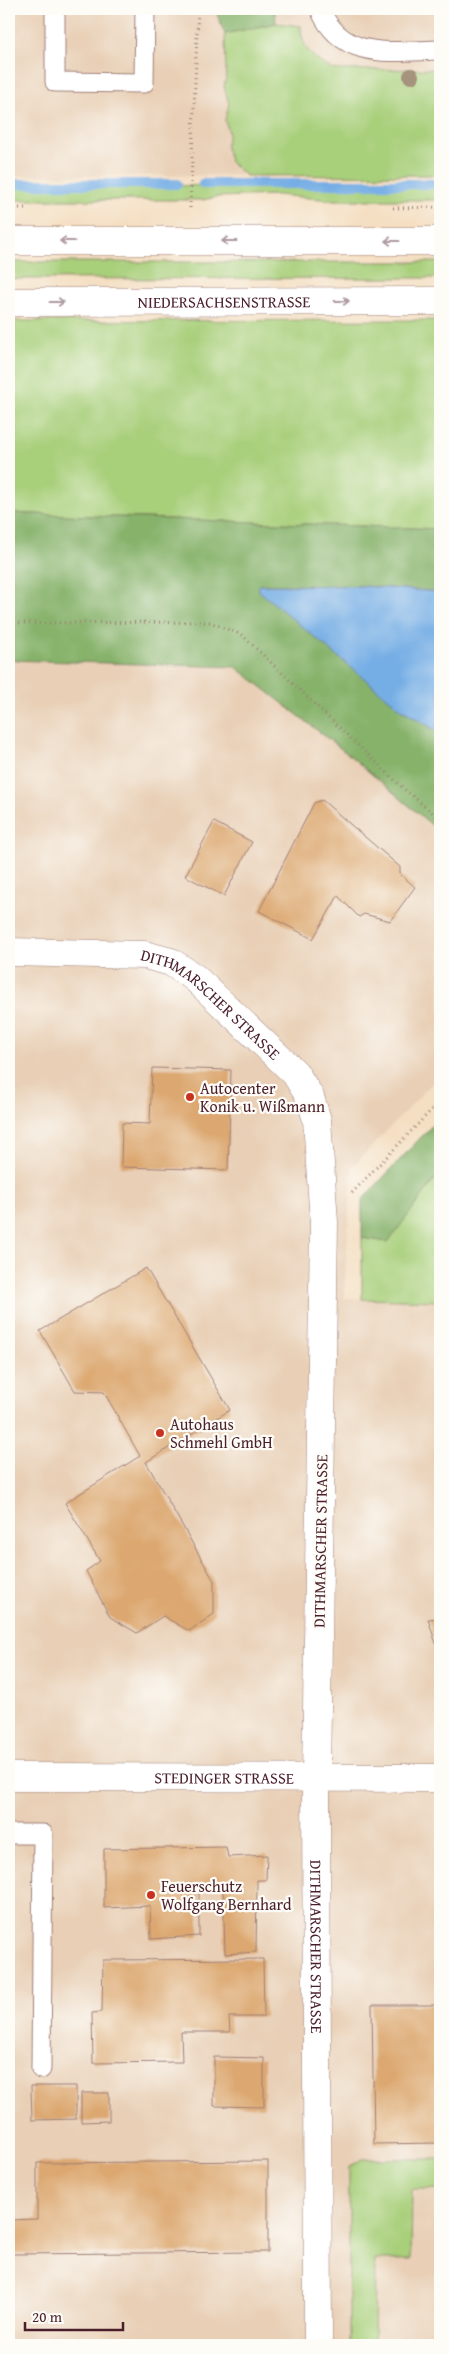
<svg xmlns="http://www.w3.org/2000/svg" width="449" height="2354" viewBox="0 0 449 2354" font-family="'Gentium Book Plus',serif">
	<rect width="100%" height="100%" fill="#fdfcf7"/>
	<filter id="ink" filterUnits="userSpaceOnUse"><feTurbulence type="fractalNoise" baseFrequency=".02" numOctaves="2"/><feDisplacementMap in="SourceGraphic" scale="10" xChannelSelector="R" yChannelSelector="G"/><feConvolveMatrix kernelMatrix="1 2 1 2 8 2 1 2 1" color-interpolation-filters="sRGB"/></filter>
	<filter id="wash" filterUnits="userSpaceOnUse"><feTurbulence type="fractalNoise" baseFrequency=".0096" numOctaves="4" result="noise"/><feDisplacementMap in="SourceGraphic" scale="20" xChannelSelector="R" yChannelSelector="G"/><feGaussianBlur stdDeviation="1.12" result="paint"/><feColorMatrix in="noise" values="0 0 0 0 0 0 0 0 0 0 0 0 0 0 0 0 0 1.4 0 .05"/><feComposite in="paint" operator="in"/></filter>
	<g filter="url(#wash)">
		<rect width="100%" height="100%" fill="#f4dfc3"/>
		<g fill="#e8cfb5">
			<polygon points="9,9 440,9 440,175 9,176"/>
			<polygon points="9,660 236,667 349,755 440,832 440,1075 352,1167 344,1298 440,1301 440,2345 9,2345"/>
		</g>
		<g fill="#a8cf7a" stroke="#797752">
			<path d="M276 23 301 26C301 49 315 61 334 70L440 69V175L246 176 230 162 226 146 229 133 225 120 229 104 224 86 226 79 225 34Z"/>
			<polygon points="440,185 440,200 330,200 278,195 217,197 203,200 9,200 9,186"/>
			<polygon points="9,262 440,262 440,278 9,279"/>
			<polygon points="440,320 440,529 9,513 9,321"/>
			<polygon points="440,1172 440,1301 362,1299 362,1238 388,1242"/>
			<polygon points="362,2159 440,2159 440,2189 412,2189 411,2260 375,2260 374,2345 349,2345 349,2167"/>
		</g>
		<g fill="#86b26a" stroke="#68684a">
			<polygon points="217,9 275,9 276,23 225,34 217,14"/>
			<polygon points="9,513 440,529 440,592 362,586 259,585 401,709 440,733 440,832 349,755 236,667 9,660"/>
			<polygon points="440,1117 440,1172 388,1242 362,1238 362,1200"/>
		</g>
		<polygon fill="#75ade5" stroke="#606688" points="259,585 362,586 440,592 440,733 401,709 259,591"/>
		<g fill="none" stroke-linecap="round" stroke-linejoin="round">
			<g stroke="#75ade5" stroke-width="10">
				<polyline points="9,184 177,184"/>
				<polyline points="203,184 440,184"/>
			</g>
		</g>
		<g id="blocks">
			<g fill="#dca770">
				<polygon points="322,800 400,867 400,874 415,887 390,921 364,914 359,917 338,896 313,939 259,911 314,803"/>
				<polygon points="214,822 252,842 224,896 185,876"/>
				<polygon points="152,1068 231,1070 228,1170 121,1167 122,1123 150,1124"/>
				<polygon points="146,1268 230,1410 146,1462 214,1581 214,1614 189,1631 163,1616 137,1633 110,1617 86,1571 100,1561 65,1503 140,1456 104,1392 75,1391 40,1331"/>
				<polygon points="440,1618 440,1656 428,1619"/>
				<polygon points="226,1847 228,1857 267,1855 266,1880 257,1880 256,1952 225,1954 223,1883 199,1883 199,1936 151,1939 150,1906 104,1908 104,1849"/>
				<polygon points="263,1959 264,2017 229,2017 230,2032 181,2032 182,2062 93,2063 92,2013 102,2012 103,1960"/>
				<polygon points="372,2005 440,2005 440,2143 374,2144"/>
				<polygon points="214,2057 264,2058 264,2107 214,2106"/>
				<polygon points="31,2086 76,2086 76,2119 32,2120"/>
				<polygon points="81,2093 109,2093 109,2121 81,2122"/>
				<polygon points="268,2161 268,2252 11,2254 9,2220 37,2219 37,2163"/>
			</g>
		</g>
	</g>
	<g filter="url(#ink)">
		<use href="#blocks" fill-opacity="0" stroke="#9f7f77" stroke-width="1"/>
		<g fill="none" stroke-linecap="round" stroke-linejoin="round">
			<g stroke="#9f7f77" stroke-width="21">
				<g id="lane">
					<polyline points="55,9 55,82 144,83 145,9"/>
					<path d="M320 9C342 62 393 51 440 50"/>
					<polyline points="9,1834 43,1834 41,2069"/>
				</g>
			</g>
			<g stroke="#9f7f77" stroke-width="29">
				<g id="street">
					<path id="s1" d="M9 952 145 955 171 962 195 978 295 1073 310 1097 317 1120 324 1222 316 1778 318 2345"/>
					<path id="s2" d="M9 1777 440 1778"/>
				</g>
			</g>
			<g stroke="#9f7f77" stroke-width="29">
				<g id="secondary">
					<polyline points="9,241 440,241"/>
					<path id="s3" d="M9 302 440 301"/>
				</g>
			</g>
			<g stroke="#9f7f77" stroke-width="3" stroke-dasharray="1 4" stroke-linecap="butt">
				<polyline points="9,208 25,208"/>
				<polyline points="190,208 198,9"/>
				<polyline points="393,208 440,207"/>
				<polyline points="9,623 210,622 242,635 404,789 440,819"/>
				<polyline points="352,1193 440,1101"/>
			</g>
			<use href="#lane" stroke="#fff" stroke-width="19"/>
			<use href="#street" stroke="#fff" stroke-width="28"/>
			<use href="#secondary" stroke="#fff" stroke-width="28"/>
		</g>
		<circle fill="#a6937d" cx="411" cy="76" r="8"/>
		<defs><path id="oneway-shaft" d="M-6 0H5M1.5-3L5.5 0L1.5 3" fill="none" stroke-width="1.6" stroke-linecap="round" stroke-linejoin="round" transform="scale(1.25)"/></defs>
		<g stroke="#ae9aa0">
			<use href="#oneway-shaft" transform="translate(67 241) rotate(-180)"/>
			<use href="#oneway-shaft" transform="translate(229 241) rotate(-180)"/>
			<use href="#oneway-shaft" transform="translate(392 241) rotate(-180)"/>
			<use href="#oneway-shaft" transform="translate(342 301)"/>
			<use href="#oneway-shaft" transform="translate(57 302)"/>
		</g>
	</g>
	<g fill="#c8321e" stroke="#fdfcf7" stroke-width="2">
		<circle cx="190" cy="1097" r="5"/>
		<circle cx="160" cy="1433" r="5"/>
		<circle cx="151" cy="1895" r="5"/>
	</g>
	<g text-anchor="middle" stroke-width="4.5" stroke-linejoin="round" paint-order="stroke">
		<g font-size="16" fill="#4a1f2b" stroke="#fdfcf7">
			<text dy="6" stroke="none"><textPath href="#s3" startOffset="215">NIEDERSACHSENSTRASSE</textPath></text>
			<text dy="6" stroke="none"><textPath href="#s1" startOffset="219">DITHMARSCHER STRASSE</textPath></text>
			<text transform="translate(320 1541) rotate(-89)" y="6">DITHMARSCHER STRASSE</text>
			<text dy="6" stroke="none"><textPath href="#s2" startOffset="215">STEDINGER STRASSE</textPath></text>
			<text dy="6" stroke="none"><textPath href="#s1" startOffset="1209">DITHMARSCHER STRASSE</textPath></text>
		</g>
		<g font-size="16" fill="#4a1f2b" stroke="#fdfcf7" text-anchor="start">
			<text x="200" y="1094">Autocenter<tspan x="200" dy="18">Konik u. Wißmann</tspan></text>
			<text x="170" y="1430">Autohaus<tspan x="170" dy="18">Schmehl GmbH</tspan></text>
			<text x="161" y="1892">Feuerschutz<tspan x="161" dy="18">Wolfgang Bernhard</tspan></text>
		</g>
	</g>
	<rect width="449" height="2354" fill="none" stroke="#fdfcf7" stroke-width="30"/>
	<path d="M25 2322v8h98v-8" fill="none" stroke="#4a1f2b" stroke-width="2.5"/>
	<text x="32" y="2322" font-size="15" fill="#4a1f2b" stroke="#fdfcf7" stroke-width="4" paint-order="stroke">20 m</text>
</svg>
